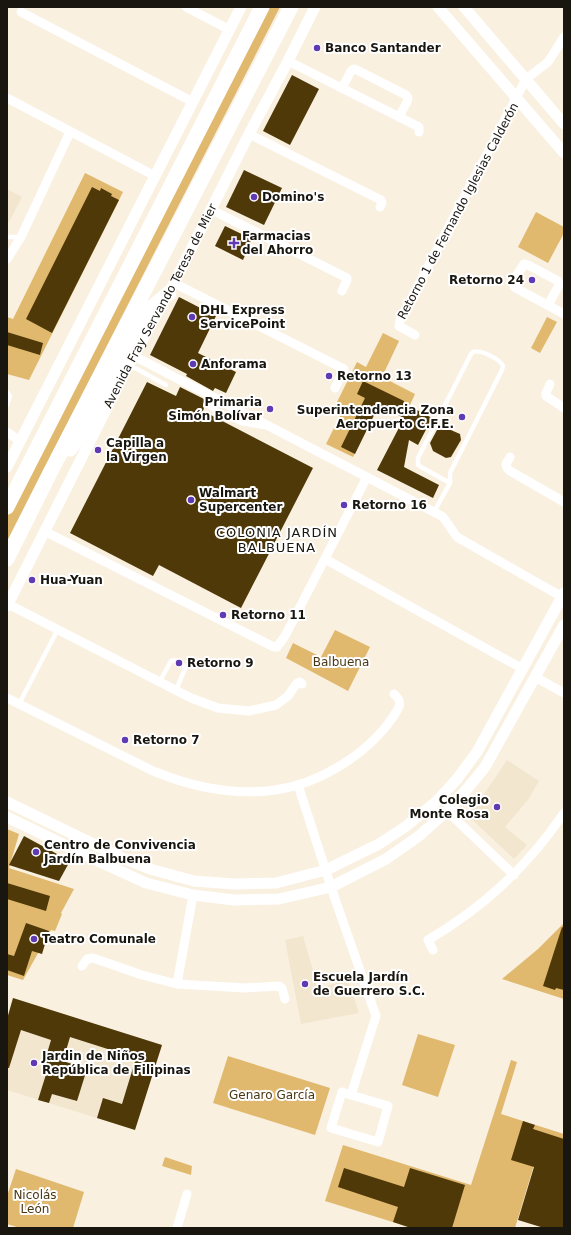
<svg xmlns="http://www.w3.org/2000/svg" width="571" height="1235" viewBox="0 0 571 1235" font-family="'DejaVu Sans',sans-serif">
	<rect width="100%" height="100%" fill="#f9f0e0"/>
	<g fill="#f2e6cf">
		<polygon points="7,189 22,197 9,222 7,222"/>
		<polygon points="507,760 539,781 528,800 505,827 527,845 514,859 466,814 486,791"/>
		<polygon points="303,936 318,988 348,980 359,1013 301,1024 285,940"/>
		<polygon points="13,998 162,1045 135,1130 7,1090 7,1019"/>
	</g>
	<g fill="#e0b96f">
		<polygon points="268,7 280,7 7,541 7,515 216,112"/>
		<polygon points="85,173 123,192 29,380 7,374 7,317 13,319"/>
		<polygon points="536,212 564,227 564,233 548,263 518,247"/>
		<polygon points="547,317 557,322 540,353 531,348"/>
		<polygon points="383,333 399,341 382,377 415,394 404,418 379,405 353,457 326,444 343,410 335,406 357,362 366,367"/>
		<polygon points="335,630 370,647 348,691 286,658 293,643 321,657"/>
		<polygon points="7,829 19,834 9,868 74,889 61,913 62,914 55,931 51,930 23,980 7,975"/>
		<polygon points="564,923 564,999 502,979 538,949"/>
		<polygon points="418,1034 455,1045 438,1097 402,1085"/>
		<polygon points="228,1056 330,1088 315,1135 213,1103"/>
		<polygon points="511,1060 517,1062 501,1114 564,1134 564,1173 534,1165 515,1228 412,1228 325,1201 343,1145 471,1185"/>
		<polygon points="165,1157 192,1166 191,1175 162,1166"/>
		<polygon points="16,1169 84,1192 73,1228 20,1228 7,1224 7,1196"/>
	</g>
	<g fill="#4f3908">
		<polygon points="292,75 319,89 290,145 263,131"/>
		<polygon points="244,170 282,188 264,225 226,207"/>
		<polygon points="92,187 100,191 101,188 112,194 111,196 119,200 52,333 26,319"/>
		<polygon points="225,226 252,239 243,260 215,246"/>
		<polygon points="179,297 216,316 198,353 236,372 226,393 215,388 213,391 186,376 187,374 150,355"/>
		<polygon points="7,332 43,343 40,355 7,345"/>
		<polygon points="363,381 404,401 404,403 432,418 418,445 409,440 404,467 439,485 433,498 377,470 404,418 379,405 355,454 341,447 365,398 357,394"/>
		<polygon points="147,382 176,396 180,387 208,401 204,402 203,404 203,407 204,408 203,411 313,468 241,608 159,565 153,576 70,533"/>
		<polygon points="444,427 460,434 461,440 451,457 446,458 433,451 430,443 437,430"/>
		<polygon points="24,836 70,861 59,881 9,865"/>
		<polygon points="7,883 50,896 46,911 7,899"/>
		<polygon points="26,923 49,931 42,954 32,951 24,976 7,970 7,954 14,956"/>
		<polygon points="562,927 564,928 564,990 556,988 555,990 543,986"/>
		<polygon points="13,998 162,1045 135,1130 97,1118 103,1098 122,1104 136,1058 70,1037 63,1061 87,1069 77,1101 52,1094 49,1103 38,1100 48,1068 43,1067 51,1040 21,1030 9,1068 7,1068 7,1019"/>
		<polygon points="523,1121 535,1125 533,1129 564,1139 564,1228 544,1228 518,1220 534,1167 511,1160"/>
		<polygon points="344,1168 404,1187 410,1168 465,1185 452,1228 411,1228 393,1222 398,1207 338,1187"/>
	</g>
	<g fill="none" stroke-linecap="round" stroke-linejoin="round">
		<g stroke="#fff" stroke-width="4.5">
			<polyline points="7,237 21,237"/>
			<polyline points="128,368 132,368 137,369 166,385"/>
			<polyline points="7,392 10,396 7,405"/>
			<polyline points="206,405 241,423 264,427"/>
			<path d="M434 512 450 483V473L502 370 503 366C500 359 480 349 473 352L471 354 418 458V465L421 467 450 483"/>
			<path d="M160 681 171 661C177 659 183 662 185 669L176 690"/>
			<polyline points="19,704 58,629"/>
		</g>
		<g stroke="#fff" stroke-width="9">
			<polyline points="186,7 230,30"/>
			<polyline points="21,12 193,102"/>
			<polyline points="288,61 419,127 419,132"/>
			<polyline points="342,88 351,71 354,69 357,70 406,95 408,98 407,102 399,117"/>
			<polyline points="7,98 155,176"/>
			<polyline points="249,134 381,200 382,203 380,207"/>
			<polyline points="212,210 347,278 347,280 342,291"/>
			<polyline points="7,259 21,237 70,132"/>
			<polyline points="174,283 344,369 335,388"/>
			<polyline points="548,305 559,285 558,281 528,265 524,264 514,280 514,287 564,314"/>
			<polyline points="415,335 399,326 400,320 526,79 548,62 564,37"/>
			<polyline points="134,356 434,512 443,517 457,537 564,598"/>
			<polyline points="550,384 546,393 546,396 564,408"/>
			<polyline points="7,432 20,441"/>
			<polyline points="510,457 506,464 507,468 510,471 564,502"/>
			<polyline points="44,531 274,647 277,647 285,636 367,477"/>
			<polyline points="325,559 523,669"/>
			<polyline points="8,604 191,698 218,708 249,711 276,705 288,696 297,683 300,682 302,684"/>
			<polyline points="535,677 564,693"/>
			<path d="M7 698 153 771C192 787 233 796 275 790 319 784 368 754 393 717 399 707 404 703 394 694"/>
			<polyline points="298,785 334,896 376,1016 351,1095 342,1092 331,1128 378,1142 388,1106 351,1095"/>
			<polyline points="447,811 514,875"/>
			<path d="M433 950 428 940C484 907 527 867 564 813"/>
			<polyline points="82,966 87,959 93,958 142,975 177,984 245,988 279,986 282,988 285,999"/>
			<polyline points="177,984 193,895"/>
			<polyline points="177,1228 187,1194"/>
		</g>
		<g stroke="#fff" stroke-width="11">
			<polyline points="438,7 564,153"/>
			<polyline points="464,7 564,124"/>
			<polyline points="7,467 241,7"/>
			<path id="s1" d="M7 606 127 368 174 283 249 134 288 61 315 7"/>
			<polyline points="7,802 120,857 150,869 194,881 234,884 276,883 326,870 379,844 405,827 437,801 457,779 477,752 564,593"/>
			<polyline points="7,817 98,861 146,883 193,895 234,900 279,899 331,887 386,859 419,836 447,811 467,789 485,767 564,625"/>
		</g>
		<g stroke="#fff" stroke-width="15">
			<polyline points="70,449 88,425 150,309 169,293"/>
			<polyline points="7,507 262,7"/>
			<polyline points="7,559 51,471 291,7"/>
		</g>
	</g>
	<g fill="#603ab2" stroke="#fff" stroke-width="1.5">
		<circle cx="317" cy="48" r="4"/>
		<circle cx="254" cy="197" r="4"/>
		<path d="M232 237h4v4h4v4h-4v4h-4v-4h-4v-4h4z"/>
		<circle cx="532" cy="280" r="4"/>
		<circle cx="192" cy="317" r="4"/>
		<circle cx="193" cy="364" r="4"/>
		<circle cx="329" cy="376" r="4"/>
		<circle cx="270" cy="409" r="4"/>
		<circle cx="462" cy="417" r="4"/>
		<circle cx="98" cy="450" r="4"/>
		<circle cx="191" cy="500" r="4"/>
		<circle cx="344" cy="505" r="4"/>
		<circle cx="32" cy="580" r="4"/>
		<circle cx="223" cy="615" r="4"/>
		<circle cx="179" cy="663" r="4"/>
		<circle cx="125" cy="740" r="4"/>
		<circle cx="497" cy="807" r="4"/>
		<circle cx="36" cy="852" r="4"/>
		<circle cx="34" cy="939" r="4"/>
		<circle cx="305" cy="984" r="4"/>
		<circle cx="34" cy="1063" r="4"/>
	</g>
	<g text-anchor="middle" stroke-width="4" stroke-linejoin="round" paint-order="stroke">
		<g font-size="12" font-weight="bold" fill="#191610" stroke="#fff" text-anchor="start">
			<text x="325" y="52">Banco Santander</text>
			<text x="262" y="201">Domino's</text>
			<text x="242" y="240">Farmacias<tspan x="242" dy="14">del Ahorro</tspan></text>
			<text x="524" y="284" text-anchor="end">Retorno 24</text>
			<text x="200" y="314">DHL Express<tspan x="200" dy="14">ServicePoint</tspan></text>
			<text x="201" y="368">Anforama</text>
			<text x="337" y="380">Retorno 13</text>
			<text x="262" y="406" text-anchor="end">Primaria<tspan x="262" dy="14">Simón Bolívar</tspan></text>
			<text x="454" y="414" text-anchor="end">Superintendencia Zona<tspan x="454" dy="14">Aeropuerto C.F.E.</tspan></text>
			<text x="106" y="447">Capilla a<tspan x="106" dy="14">la Virgen</tspan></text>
			<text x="199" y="497">Walmart<tspan x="199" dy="14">Supercenter</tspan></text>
			<text x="352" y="509">Retorno 16</text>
			<text x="40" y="584">Hua-Yuan</text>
			<text x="231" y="619">Retorno 11</text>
			<text x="187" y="667">Retorno 9</text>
			<text x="133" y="744">Retorno 7</text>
			<text x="489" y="804" text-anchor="end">Colegio<tspan x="489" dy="14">Monte Rosa</tspan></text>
			<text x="44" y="849">Centro de Convivencia<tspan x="44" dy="14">Jardín Balbuena</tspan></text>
			<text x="42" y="943">Teatro Comunale</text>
			<text x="313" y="981">Escuela Jardín<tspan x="313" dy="14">de Guerrero S.C.</tspan></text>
			<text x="42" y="1060">Jardin de Niños<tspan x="42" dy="14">República de Filipinas</tspan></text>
		</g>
		<g font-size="12" fill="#191610" stroke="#fff">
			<text transform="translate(458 211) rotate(-62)" y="4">Retorno 1 de Fernando Iglesias Calderón</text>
			<text dy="4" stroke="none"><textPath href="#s1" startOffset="337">Avenida Fray Servando Teresa de Mier</textPath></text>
		</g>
		<g font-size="12" fill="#493712" stroke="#fff">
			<text x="341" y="666">Balbuena</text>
			<text x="272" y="1099">Genaro García</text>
			<text x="35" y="1199">Nicolás<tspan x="35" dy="14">León</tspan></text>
		</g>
		<g font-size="13" letter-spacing="1" fill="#191610" stroke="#fff">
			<text x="277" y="537">COLONIA JARDÍN<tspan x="277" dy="15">BALBUENA</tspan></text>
		</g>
	</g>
	<rect width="571" height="1235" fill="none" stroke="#191610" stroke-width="16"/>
</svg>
